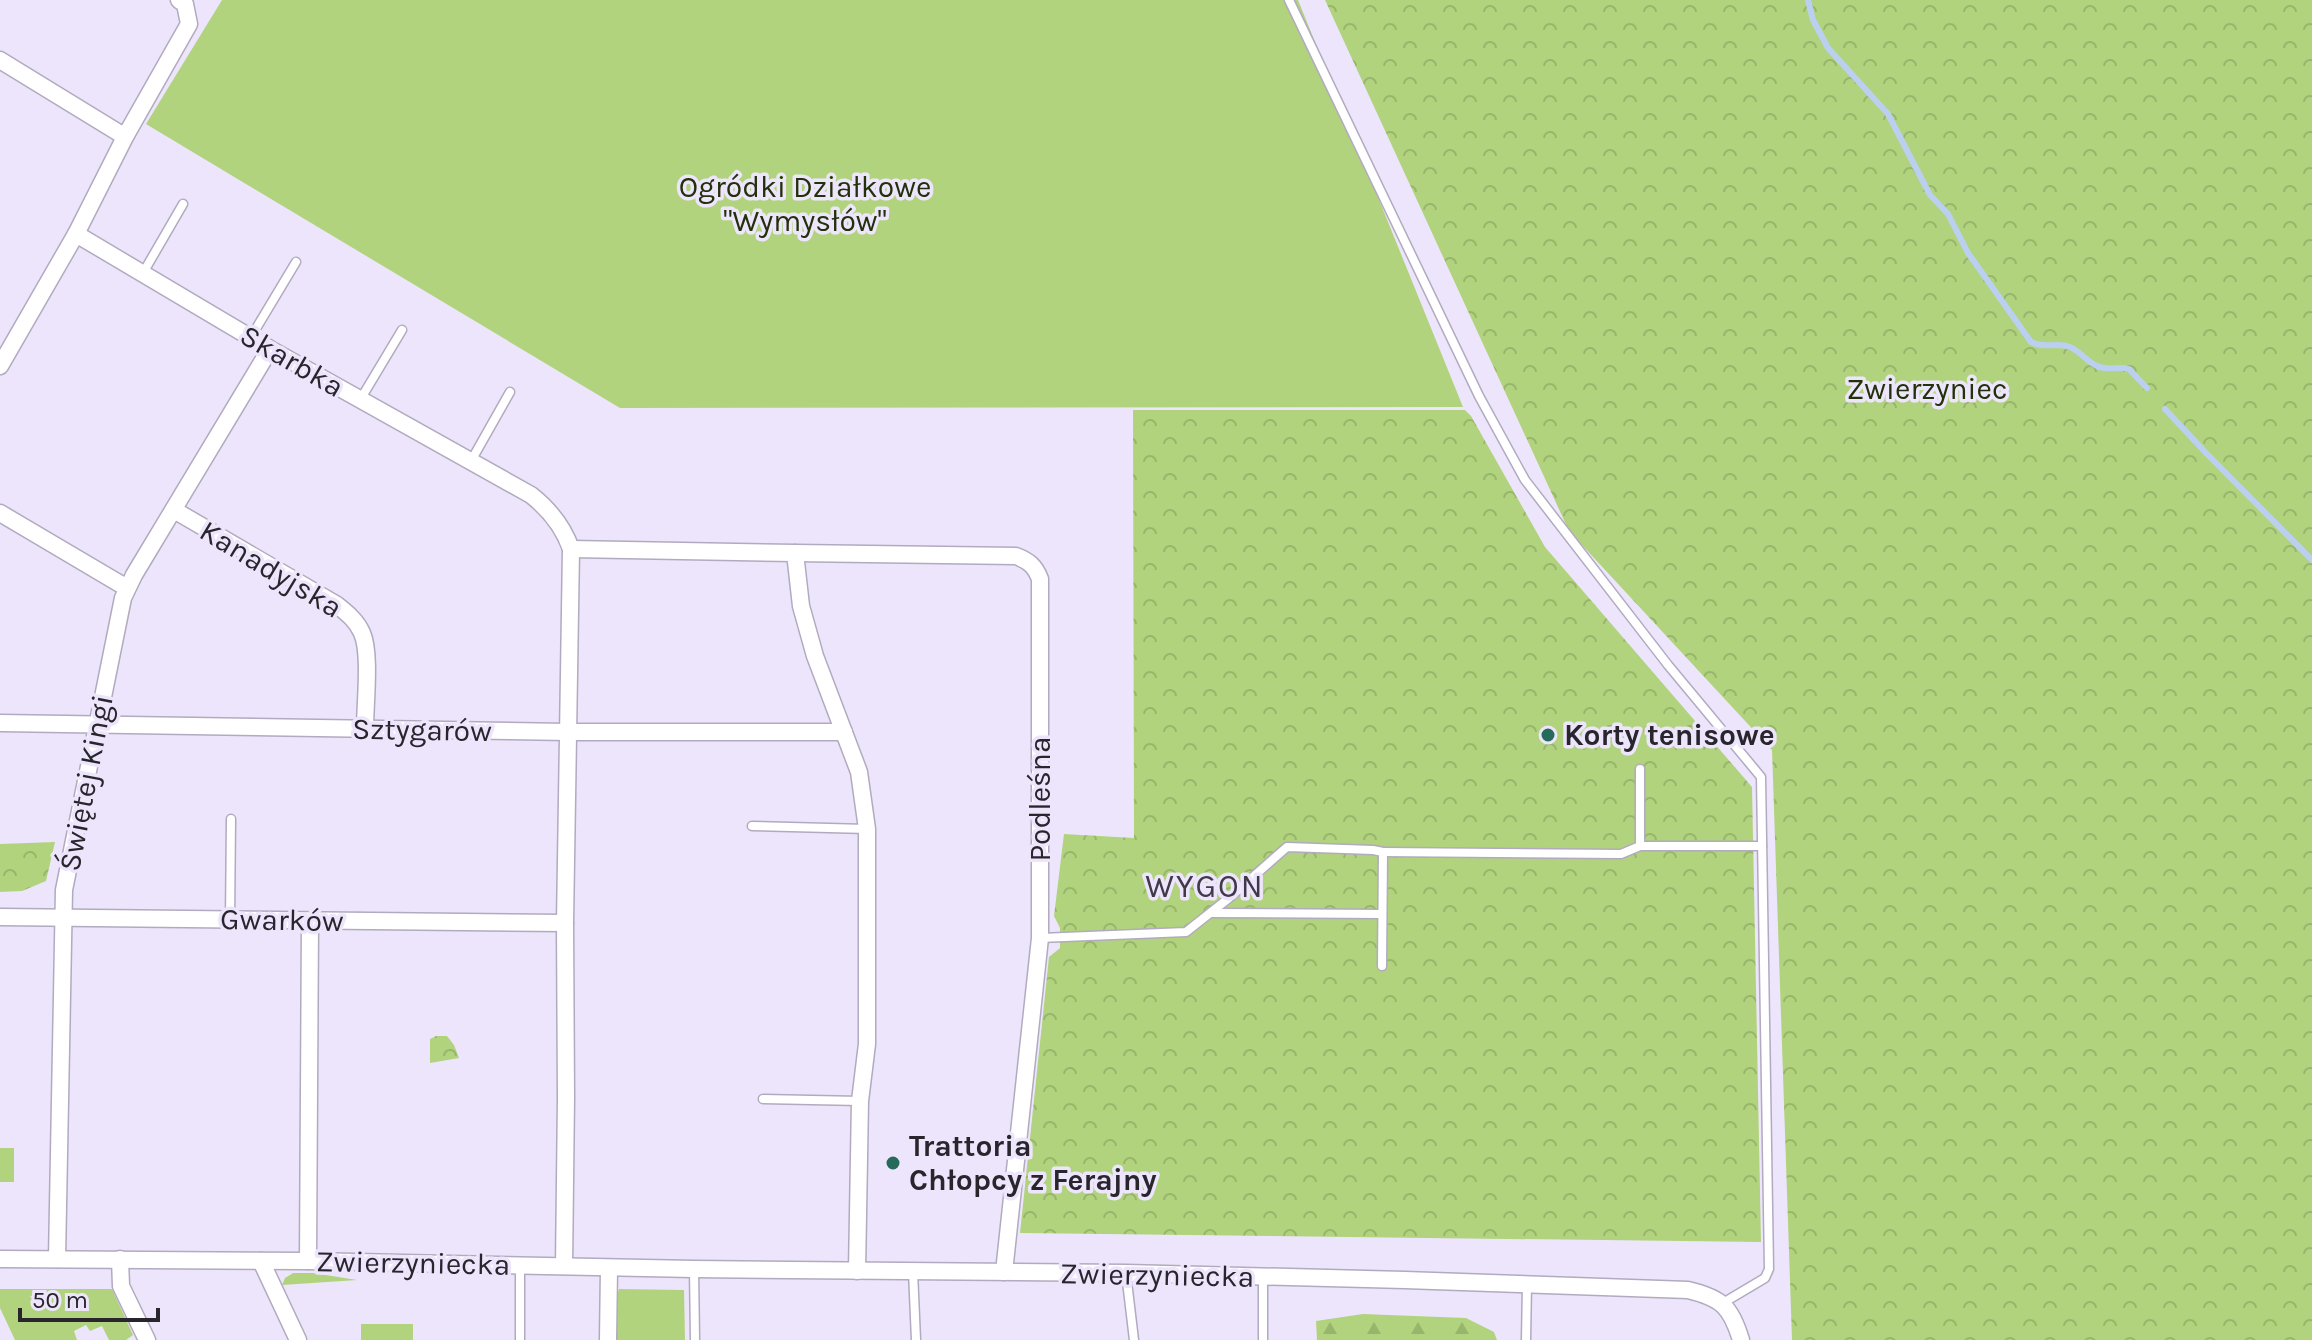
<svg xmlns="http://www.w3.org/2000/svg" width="2312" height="1340" viewBox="0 0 2312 1340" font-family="Karla,sans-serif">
	<defs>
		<pattern id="forest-firs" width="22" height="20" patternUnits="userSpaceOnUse" patternTransform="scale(2)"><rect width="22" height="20" fill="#b1d37d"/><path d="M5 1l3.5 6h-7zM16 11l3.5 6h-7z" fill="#98b56c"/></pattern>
		<pattern id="park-crowns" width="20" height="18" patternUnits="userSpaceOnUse" patternTransform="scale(2)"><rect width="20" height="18" fill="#b1d37d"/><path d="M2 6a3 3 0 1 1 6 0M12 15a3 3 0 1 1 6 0" fill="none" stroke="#98b56c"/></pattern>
	</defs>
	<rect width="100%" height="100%" fill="#ede5fb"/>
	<g fill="#b1d37d">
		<polygon points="222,0 1298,0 1463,407 620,408 146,124"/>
		<rect x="0" y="1148" width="14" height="34"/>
		<polygon points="293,1273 313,1273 357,1280 282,1285 285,1278"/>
		<polygon points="0,1289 112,1289 133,1335 126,1340 109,1340 102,1326 90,1331 86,1325 74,1331 77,1340 15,1340 0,1308"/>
		<polygon points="619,1289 684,1290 685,1340 616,1340 617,1295"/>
		<rect x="361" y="1324" width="52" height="16"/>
	</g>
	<polygon fill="url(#forest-firs)" points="1363,1314 1466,1318 1494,1332 1497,1340 1317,1340 1316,1321"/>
	<g fill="url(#park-crowns)">
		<polygon points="1325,0 2312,0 2312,1340 1792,1340 1772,750 1569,531"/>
		<polygon points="1133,410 1465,410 1471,416 1545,547 1752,787 1761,1242 1020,1233 1049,957 1060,948 1060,928 1054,916 1064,834 1134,838"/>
		<polygon points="55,842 46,881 22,891 0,892 0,844"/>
		<polygon points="436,1036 447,1036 454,1045 459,1058 430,1063 430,1039"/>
	</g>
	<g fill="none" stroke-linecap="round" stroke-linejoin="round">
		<g stroke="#bbd0f0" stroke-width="6">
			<path d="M1808 0 1813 20 1828 48 1888 114 1930 195 1948 214 1968 253 2031 342C2044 349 2057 342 2070 347 2080 351 2087 362 2097 366 2107 371 2119 366 2129 369L2147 388"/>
			<polyline points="2165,409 2207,454 2312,560"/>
		</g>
		<g stroke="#b2aabf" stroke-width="11">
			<g id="service">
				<polyline points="1289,0 1479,396 1525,480 1668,665 1761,777 1769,1269 1765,1278 1723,1303"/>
				<polyline points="143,273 183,204"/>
				<polyline points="251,337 296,262"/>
				<polyline points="360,400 402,330"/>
				<polyline points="471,461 510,392"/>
				<polyline points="752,826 867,829"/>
				<polyline points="1640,846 1762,846"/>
				<polyline points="1383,852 1621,854 1640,846 1640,769"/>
				<polyline points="1213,913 1382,914"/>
				<polyline points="230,920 231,819"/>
				<polyline points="1040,938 1186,932 1229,898 1287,847 1373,850 1383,852 1382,966"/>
				<polyline points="763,1099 860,1101"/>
				<polyline points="520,1265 520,1340"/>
				<polyline points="694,1269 695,1340"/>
				<polyline points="913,1271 916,1340"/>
				<polyline points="1126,1273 1134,1340"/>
				<polyline points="1263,1277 1263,1340"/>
				<polyline points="1526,1340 1527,1284"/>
			</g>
		</g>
		<g stroke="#b2aabf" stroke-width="19">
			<g id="minor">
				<polyline points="0,60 119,133 126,135"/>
				<path d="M76 234 270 349 531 495C550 510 563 526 571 549L565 923 566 1097 564 1266"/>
				<polyline points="0,366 76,234 126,135 189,24 185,4 179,0"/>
				<path d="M174 510 337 605C347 613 357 621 362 633 371 653 365 704 365 728"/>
				<polyline points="0,513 127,588"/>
				<polyline points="571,549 795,553 801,606 815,656 859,772 867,829 867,1044 860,1101 857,1271"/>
				<path d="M795 553 1016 556C1029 561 1035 566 1040 579V938L1004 1272"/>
				<polyline points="0,723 568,732 844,732"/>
				<polyline points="0,917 565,923"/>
				<path d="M0 1259 308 1261 694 1269 1126 1273 1405 1280 1688 1290C1722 1298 1731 1307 1741 1340"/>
				<polyline points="57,1259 64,890 123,598 134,575 270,349"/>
				<polyline points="120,1259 121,1286 147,1340"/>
				<polyline points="261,1261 298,1340"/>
				<polyline points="308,1261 310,921"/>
				<polyline points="608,1340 609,1268"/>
			</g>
		</g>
		<use href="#service" stroke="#fff" stroke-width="8"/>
		<use href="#minor" stroke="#fff" stroke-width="16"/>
	</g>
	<g fill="#266a5c" stroke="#ede5fb" stroke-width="3">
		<circle cx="1548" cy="735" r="8"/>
		<circle cx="893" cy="1163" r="8"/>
	</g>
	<g text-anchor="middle" stroke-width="7" stroke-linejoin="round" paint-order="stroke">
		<g font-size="30" fill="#23310b" stroke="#ede5fb">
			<text x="805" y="197">Ogródki Działkowe<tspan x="805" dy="34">"Wymysłów"</tspan></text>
			<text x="1927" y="399">Zwierzyniec</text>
		</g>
		<g font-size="30" fill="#28252d" stroke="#ede5fb">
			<text transform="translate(292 361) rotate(30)" y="10">Skarbka</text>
			<text transform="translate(271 569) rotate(31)" y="10">Kanadyjska</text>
			<text transform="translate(422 730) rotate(1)" y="10">Sztygarów</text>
			<text transform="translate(86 783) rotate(-79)" y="10">Świętej Kingi</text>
			<text transform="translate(1040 799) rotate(-90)" y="10">Podleśna</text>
			<text transform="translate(282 920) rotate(1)" y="10">Gwarków</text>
			<text transform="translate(413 1263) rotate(1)" y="10">Zwierzyniecka</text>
			<text transform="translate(1157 1275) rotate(1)" y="10">Zwierzyniecka</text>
		</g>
		<g font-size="30" font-weight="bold" fill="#28252d" stroke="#ede5fb" text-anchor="start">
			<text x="1564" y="745">Korty tenisowe</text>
			<text x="909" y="1156">Trattoria<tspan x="909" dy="34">Chłopcy z Ferajny</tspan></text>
		</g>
		<g font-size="32" letter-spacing="2" fill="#40394a" stroke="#ede5fb">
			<text x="1205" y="897">WYGON</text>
		</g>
	</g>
	<path d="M20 1308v12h138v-12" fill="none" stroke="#28252d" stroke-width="4"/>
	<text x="32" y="1308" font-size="24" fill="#28252d" stroke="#ede5fb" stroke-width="6" paint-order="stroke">50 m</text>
</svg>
